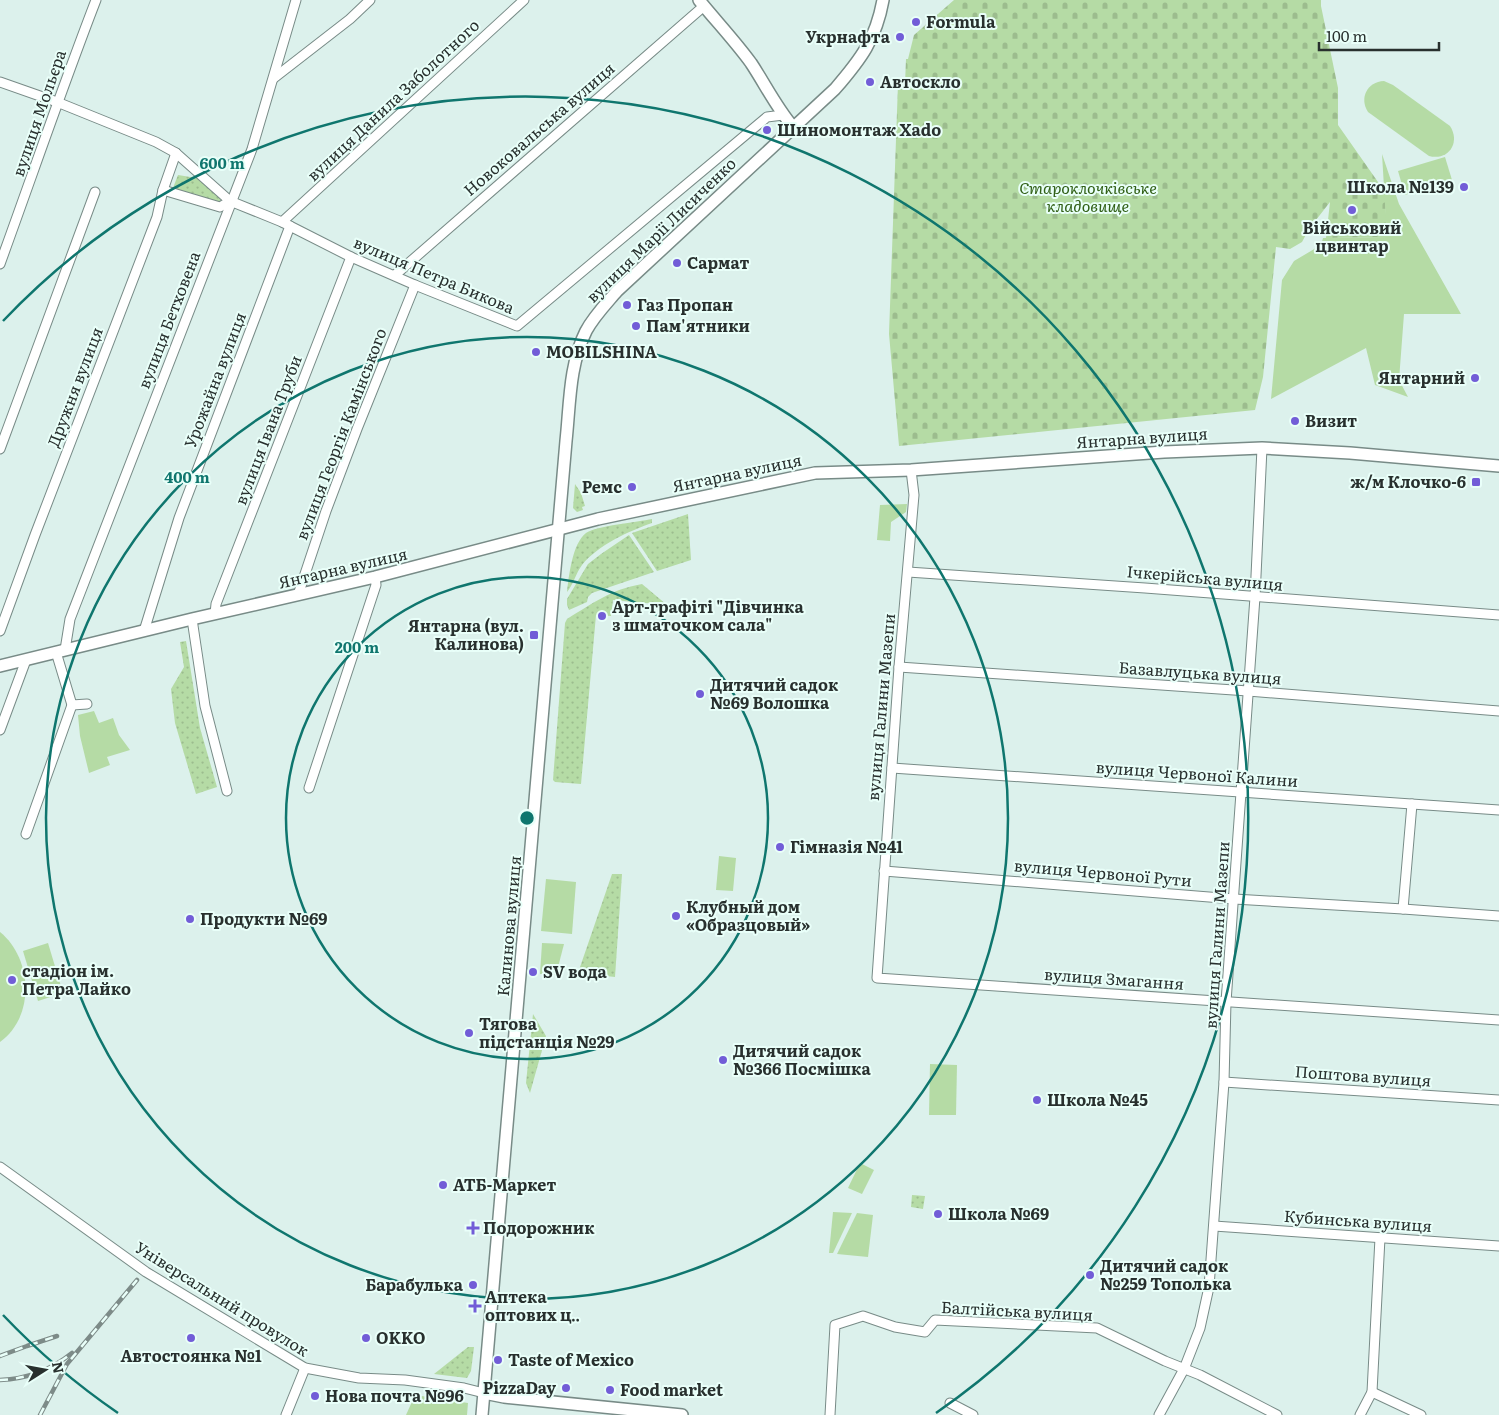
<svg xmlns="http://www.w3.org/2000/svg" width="1499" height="1415" viewBox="0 0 1499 1415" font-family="Literata,serif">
	<defs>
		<pattern id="grass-dots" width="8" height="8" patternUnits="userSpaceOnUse" patternTransform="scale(1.25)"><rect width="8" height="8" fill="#b5dba5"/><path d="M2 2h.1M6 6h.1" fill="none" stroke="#9cbc8e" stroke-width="1.8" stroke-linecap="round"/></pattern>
		<pattern id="cemetery-stones" width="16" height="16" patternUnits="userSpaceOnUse" patternTransform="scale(1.25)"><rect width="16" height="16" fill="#b5dba5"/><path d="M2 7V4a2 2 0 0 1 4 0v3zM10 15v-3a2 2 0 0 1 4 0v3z" fill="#9cbc8e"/></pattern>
	</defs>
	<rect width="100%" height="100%" fill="#dcf1ec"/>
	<g fill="url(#grass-dots)">
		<polygon points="178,175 197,178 221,198 220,203 218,204 173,188"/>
		<polygon points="575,484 581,493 585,506 582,507 583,510 577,512 573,508"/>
		<polygon points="688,514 691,560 657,571 632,533"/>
		<path d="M652 519V523C629 531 598 545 582 565 576 573 573 585 567 592 569 576 572 544 586 533 596 526 638 522 652 519Z"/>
		<polygon points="629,535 654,572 592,593 588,597 587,602 569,610 567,605 567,599 588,564 601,554"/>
		<path d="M642 584 667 605 613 600 611 616 596 615 581 784 555 782 553 780 565 623 567 619C595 602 610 590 642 584Z"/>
		<polygon points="186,641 200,728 217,787 196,794 175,723 171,689 184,667 180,642"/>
		<polygon points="612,874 622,874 615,977 578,973"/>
		<polygon points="533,1014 546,1036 530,1093 526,1083"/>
		<polygon points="912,1195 925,1196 923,1209 911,1207"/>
		<polygon points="468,1347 474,1347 471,1371 467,1378 434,1374"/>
	</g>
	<polygon fill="url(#cemetery-stones)" points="954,0 1321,0 1321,6 1338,88 1338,125 1385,192 1387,237 1326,238 1330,202 1309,229 1302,242 1290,249 1276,247 1263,377 1255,410 899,446 889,334 898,84 905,84 906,59 908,59 914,35"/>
	<g fill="#b5dba5">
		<path d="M1384 81 1393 85 1450 126C1461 143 1448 161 1429 156L1368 112C1359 98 1367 82 1384 81Z"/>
		<polygon points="1382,154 1399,204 1461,314 1404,314 1399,380 1408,397 1375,385 1366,348 1271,399 1282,280 1294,261 1321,245 1323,238 1387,237"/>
		<polygon points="1445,157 1452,180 1405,195 1398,171"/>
		<polygon points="907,504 906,512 891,522 890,541 877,540 880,505"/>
		<polygon points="94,711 99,723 113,718 119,735 130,750 107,757 110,765 89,773 80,736 78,715"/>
		<polygon points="719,856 736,858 733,891 716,890"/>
		<polygon points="546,879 576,882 572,934 541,931"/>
		<path d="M0 932C32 958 36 1016 0 1042Z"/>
		<polygon points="48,943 63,993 38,1001 23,951"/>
		<polygon points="542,943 564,944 556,975 540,974"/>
		<polygon points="930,1064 957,1065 956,1115 929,1115"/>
		<polygon points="860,1163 874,1170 862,1194 848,1188"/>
		<polygon points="833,1212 852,1213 833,1253 829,1253"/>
		<polygon points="857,1213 873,1215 868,1257 837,1254"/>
		<polygon points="415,1395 468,1403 467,1415 406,1415"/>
	</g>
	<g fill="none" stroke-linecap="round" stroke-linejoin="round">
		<g stroke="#788b87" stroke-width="11">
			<g id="street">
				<polyline points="274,78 350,19 370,0"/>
				<polyline points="0,82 57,102 156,142 176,153 230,201"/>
				<polyline points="163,190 220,207 230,201 282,222 351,257 415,285 517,326 767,117 783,115"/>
				<polyline points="282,222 524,0"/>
				<path d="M0 264C32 176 62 88 96 0"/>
				<polyline points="395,275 704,6"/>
				<polyline points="0,449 95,192"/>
				<polyline points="911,470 914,495 899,667 877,978 1499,1020"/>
				<polyline points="908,572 1145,588 1499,615"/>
				<polyline points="298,595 326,511 357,429 415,285"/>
				<polyline points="215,614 216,604 351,257"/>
				<polyline points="192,619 205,706 227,791"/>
				<polyline points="0,631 35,535 157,217 163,190 176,153"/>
				<polyline points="144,631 179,518 290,226"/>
				<polyline points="65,650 70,619 252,149 296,0"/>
				<polyline points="56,652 72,705 87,704"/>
				<polyline points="899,667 1248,691 1499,711"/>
				<polyline points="0,730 26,660"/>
				<polyline points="892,768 1499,810"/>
				<polyline points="309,788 376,585 375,577"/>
				<polyline points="26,834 72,705"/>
				<polyline points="884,871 1234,899 1403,909 1499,916"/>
				<polyline points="1403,909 1412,804"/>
				<polyline points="1224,1082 1499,1100"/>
				<polyline points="0,1167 146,1272 305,1368 359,1378 405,1380 464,1388 484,1393"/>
				<polyline points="1214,1226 1499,1246"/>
				<polyline points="1372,1392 1421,1415"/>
				<polyline points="950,1403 973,1415"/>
				<polyline points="286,1415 305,1368"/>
				<polyline points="830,1415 835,1325 863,1316 895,1327 925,1332 935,1320 1097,1328 1165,1361 1200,1375 1277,1415"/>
				<polyline points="1159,1415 1184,1369 1200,1328 1209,1287 1224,1082 1226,1002 1255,597 1262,448"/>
				<polyline points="1360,1415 1372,1392 1380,1238"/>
			</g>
		</g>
		<g stroke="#788b87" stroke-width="14">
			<g id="secondary">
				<path d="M699 0C716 21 735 41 751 63 765 84 776 107 793 127"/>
				<polyline points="0,666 192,619 375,577 598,519 815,473 911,470 1164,452 1262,448 1350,453 1499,466"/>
				<polyline points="484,1393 504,1397 682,1415"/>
				<path d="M482 1415 566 441C570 404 569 365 586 331 594 316 606 304 617 291L835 89C861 59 876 39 883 0"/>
			</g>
		</g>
		<use href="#street" stroke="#fff" stroke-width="9"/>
		<use href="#secondary" stroke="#fff" stroke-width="11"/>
		<g stroke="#7d8b88" stroke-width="4.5">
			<g id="rail">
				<polyline points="0,1356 27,1346 57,1336"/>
				<path d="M0 1380C26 1379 51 1370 72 1353"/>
				<polyline points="40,1415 67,1364 137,1280"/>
			</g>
		</g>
		<use href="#rail" stroke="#e9fff9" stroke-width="2.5" stroke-dasharray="8" stroke-linecap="butt"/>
	</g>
	<g fill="none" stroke="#0f766e" stroke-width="2.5">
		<circle cx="527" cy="818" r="241"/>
		<circle cx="527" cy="818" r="481"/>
		<path d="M118 1413A722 722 0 0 1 3 1315M3 321A722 722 0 1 1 936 1413"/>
	</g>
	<g fill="#725dd7" stroke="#e9fff9" stroke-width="2">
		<circle cx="916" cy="22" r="5"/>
		<circle cx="900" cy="37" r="5"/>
		<circle cx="870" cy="82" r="5"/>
		<circle cx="767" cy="130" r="5"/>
		<circle cx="1464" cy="187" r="5"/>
		<circle cx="1352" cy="210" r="5"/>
		<circle cx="677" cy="263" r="5"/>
		<circle cx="627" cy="305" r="5"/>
		<circle cx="636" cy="326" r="5"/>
		<circle cx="536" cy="352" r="5"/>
		<circle cx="1475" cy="378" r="5"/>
		<circle cx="1295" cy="421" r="5"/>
		<rect x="1471" y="477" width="10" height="10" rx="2.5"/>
		<circle cx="632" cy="487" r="5"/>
		<circle cx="602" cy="616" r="5"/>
		<rect x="529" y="630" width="10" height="10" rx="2.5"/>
		<circle cx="700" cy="694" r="5"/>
		<circle cx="780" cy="847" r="5"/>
		<circle cx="676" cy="916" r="5"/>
		<circle cx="190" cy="919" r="5"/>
		<circle cx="533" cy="972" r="5"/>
		<circle cx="12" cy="980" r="5"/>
		<circle cx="469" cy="1033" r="5"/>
		<circle cx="723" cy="1060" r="5"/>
		<circle cx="1037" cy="1100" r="5"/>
		<circle cx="443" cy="1185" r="5"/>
		<circle cx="938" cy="1214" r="5"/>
		<path d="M470.5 1220.5h5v5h5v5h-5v5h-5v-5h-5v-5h5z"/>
		<circle cx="1090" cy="1275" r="5"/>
		<circle cx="473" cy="1285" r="5"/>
		<path d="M472.5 1298.5h5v5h5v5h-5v5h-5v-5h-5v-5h5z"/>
		<circle cx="191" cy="1338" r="5"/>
		<circle cx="366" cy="1338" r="5"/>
		<circle cx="498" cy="1360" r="5"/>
		<circle cx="566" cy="1388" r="5"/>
		<circle cx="610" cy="1390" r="5"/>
		<circle cx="315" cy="1396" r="5"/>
	</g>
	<g text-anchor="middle" stroke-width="4" stroke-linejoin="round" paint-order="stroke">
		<g font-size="16" font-weight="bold" fill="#28302e" stroke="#e9fff9" text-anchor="start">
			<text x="926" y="28">Formula</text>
			<text x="890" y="43" text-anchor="end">Укрнафта</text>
			<text x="880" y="88">Автоскло</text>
			<text x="777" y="136">Шиномонтаж Xado</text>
			<text x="1454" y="193" text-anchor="end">Школа №139</text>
			<text x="1352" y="234" text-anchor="middle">Військовий<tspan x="1352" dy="18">цвинтар</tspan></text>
			<text x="687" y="269">Сармат</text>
			<text x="637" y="311">Газ Пропан</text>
			<text x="646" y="332">Пам'ятники</text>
			<text x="546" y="358">MOBILSHINA</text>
			<text x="1465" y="384" text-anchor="end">Янтарний</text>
			<text x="1305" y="427">Визит</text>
			<text x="1466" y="488" text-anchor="end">ж/м Клочко-6</text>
			<text x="622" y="493" text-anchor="end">Ремс</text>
			<text x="612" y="613">Арт-графіті "Дівчинка<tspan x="612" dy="18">з шматочком сала"</tspan></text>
			<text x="524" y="632" text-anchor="end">Янтарна (вул.<tspan x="524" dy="18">Калинова)</tspan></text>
			<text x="710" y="691">Дитячий садок<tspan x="710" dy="18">№69 Волошка</tspan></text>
			<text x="790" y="853">Гімназія №41</text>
			<text x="686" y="913">Клубный дом<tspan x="686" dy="18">«Образцовый»</tspan></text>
			<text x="200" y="925">Продукти №69</text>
			<text x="22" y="977">стадіон ім.<tspan x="22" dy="18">Петра Лайко</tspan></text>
			<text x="543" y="978">SV вода</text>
			<text x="479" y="1030">Тягова<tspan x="479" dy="18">пiдстанцiя №29</tspan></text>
			<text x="733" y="1057">Дитячий садок<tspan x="733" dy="18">№366 Посмішка</tspan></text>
			<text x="1047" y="1106">Школа №45</text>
			<text x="453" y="1191">АТБ-Маркет</text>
			<text x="948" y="1220">Школа №69</text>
			<text x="483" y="1234">Подорожник</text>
			<text x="1100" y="1272">Дитячий садок<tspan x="1100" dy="18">№259 Тополька</tspan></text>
			<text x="463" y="1291" text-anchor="end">Барабулька</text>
			<text x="485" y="1303">Аптека<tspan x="485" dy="18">оптових ц‥</tspan></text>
			<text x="376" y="1344">OKKO</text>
			<text x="191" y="1362" text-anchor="middle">Автостоянка №1</text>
			<text x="508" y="1366">Taste of Mexico</text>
			<text x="556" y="1394" text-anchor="end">PizzaDay</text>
			<text x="620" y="1396">Food market</text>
			<text x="325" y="1402">Нова почта №96</text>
		</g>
		<g font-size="16" fill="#28302e" stroke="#e9fff9">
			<text transform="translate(393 100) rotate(-43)" y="6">вулиця Данила Заболотного</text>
			<text transform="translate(39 113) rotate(-71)" y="6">вулиця Мольєра</text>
			<text transform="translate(539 129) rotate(-41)" y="6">Новоковальська вулиця</text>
			<text transform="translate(661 230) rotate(-44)" y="6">вулиця Марії Лисиченко</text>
			<text transform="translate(434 275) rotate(23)" y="6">вулиця Петра Бикова</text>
			<text transform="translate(169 320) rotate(-69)" y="6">вулиця Бетховена</text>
			<text transform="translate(215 380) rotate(-69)" y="6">Урожайна вулиця</text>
			<text transform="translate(75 387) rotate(-69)" y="6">Дружня вулиця</text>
			<text transform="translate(268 430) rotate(-69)" y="6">вулиця Івана Труби</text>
			<text transform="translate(341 434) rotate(-69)" y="6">вулиця Георгія Камінського</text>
			<text transform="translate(1142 438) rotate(-4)" y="6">Янтарна вулиця</text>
			<text transform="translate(737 473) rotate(-12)" y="6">Янтарна вулиця</text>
			<text transform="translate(343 568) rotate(-13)" y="6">Янтарна вулиця</text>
			<text transform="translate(1205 578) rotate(5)" y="6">Ічкерійська вулиця</text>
			<text transform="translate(1200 673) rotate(4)" y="6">Базавлуцька вулиця</text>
			<text transform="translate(881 707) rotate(-85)" y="6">вулиця Галини Мазепи</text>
			<text transform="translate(1197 774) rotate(4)" y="6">вулиця Червоної Калини</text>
			<text transform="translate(1103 873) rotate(5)" y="6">вулиця Червоної Рути</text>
			<text transform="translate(509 926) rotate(-85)" y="6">Калинова вулиця</text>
			<text transform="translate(1217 935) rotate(-86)" y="6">вулиця Галини Мазепи</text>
			<text transform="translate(1114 979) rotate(4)" y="6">вулиця Змагання</text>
			<text transform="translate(1363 1076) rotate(4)" y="6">Поштова вулиця</text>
			<text transform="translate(1358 1221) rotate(4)" y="6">Кубинська вулиця</text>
			<text transform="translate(222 1299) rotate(32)" y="6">Універсальний провулок</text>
			<text transform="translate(1017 1311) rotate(3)" y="6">Балтійська вулиця</text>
		</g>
		<g font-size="16" font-style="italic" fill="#316016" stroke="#e9fff9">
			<text x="1088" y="194">Староклочківське<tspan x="1088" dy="18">кладовище</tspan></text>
		</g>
	</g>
	<circle cx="527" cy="818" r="8" fill="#0f766e" stroke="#e9fff9" stroke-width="2.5"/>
	<g font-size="15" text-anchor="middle" font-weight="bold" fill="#0f766e" stroke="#e9fff9" stroke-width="4" stroke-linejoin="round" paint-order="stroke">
		<text x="222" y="169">600 m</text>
		<text x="187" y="483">400 m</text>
		<text x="357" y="653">200 m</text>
	</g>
	<g transform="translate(45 1370) rotate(79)" stroke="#e9fff9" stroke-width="4" paint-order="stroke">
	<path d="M0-4L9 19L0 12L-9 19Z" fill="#28302e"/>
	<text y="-8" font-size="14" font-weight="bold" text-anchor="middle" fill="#28302e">N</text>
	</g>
	<path d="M1319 42v8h120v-8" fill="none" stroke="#28302e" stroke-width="2.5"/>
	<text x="1326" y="42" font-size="15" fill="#28302e" stroke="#e9fff9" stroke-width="4" paint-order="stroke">100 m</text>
</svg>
